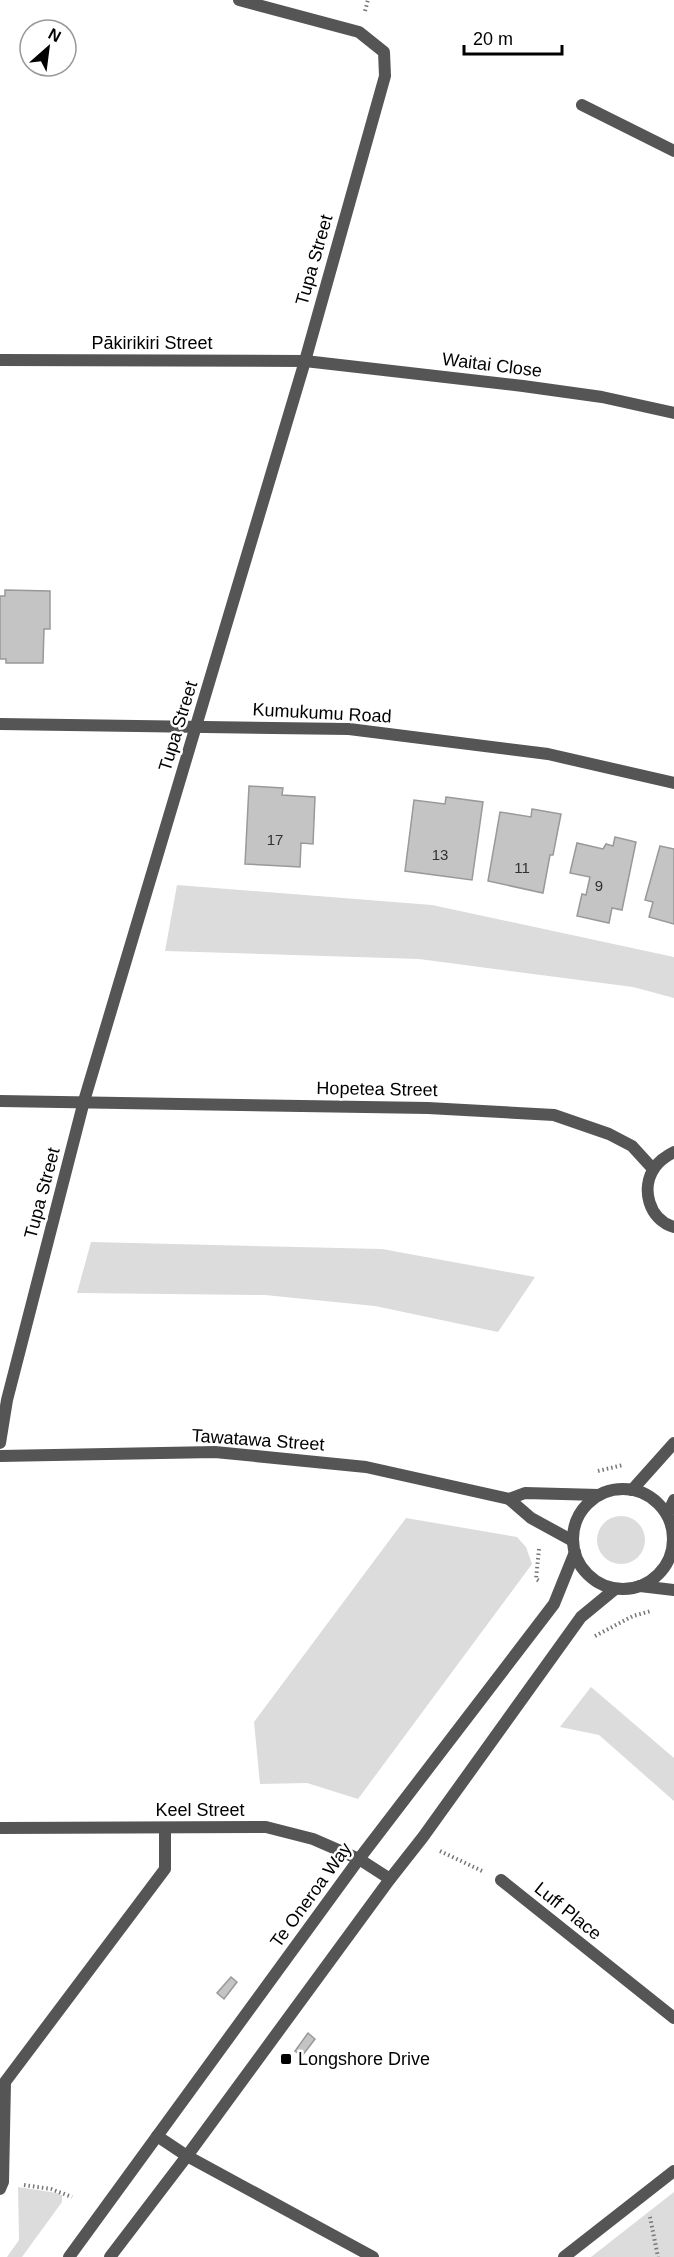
<svg xmlns="http://www.w3.org/2000/svg" width="674" height="2257" viewBox="0 0 674 2257" font-family="Helvetica,sans-serif">
	<rect width="100%" height="100%" fill="#fff"/>
	<g fill="#dcdcdc">
		<polygon points="177,885 432,905 674,957 674,998 633,987 419,959 165,951"/>
		<polygon points="91,1242 382,1249 535,1277 498,1332 375,1306 265,1295 77,1293"/>
		<circle cx="621" cy="1540" r="24"/>
		<polygon points="406,1518 517,1537 526,1547 532,1564 358,1799 307,1783 260,1784 254,1722"/>
		<polygon points="591,1687 674,1758 674,1801 599,1735 560,1727"/>
		<polygon points="18,2187 57,2193 62,2195 62,2202 22,2257 7,2257 19,2240"/>
		<polygon points="674,2192 674,2257 591,2257"/>
	</g>
	<g fill="#c4c4c4" stroke="#999" stroke-width="1.5">
		<polygon points="5,590 50,591 50,629 44,629 43,663 6,663 6,659 0,659 0,596 5,596"/>
		<polygon points="249,786 283,788 282,795 315,797 313,844 301,843 300,867 245,864"/>
		<polygon points="446,797 483,802 472,880 405,871 414,800 445,804"/>
		<polygon points="532,809 561,814 553,855 550,855 543,893 488,881 500,812 531,817"/>
		<polygon points="615,837 636,842 622,910 612,908 609,923 577,916 582,894 586,895 590,877 570,873 577,843 603,849 606,844 613,846"/>
		<polygon points="660,846 674,849 674,924 649,917 653,902 645,900"/>
		<polygon points="231,1977 237,1982 224,1999 217,1993"/>
		<polygon points="308,2033 315,2039 302,2056 295,2051"/>
	</g>
	<g fill="none" stroke-linecap="round" stroke-linejoin="round">
		<g stroke="#777" stroke-width="4" stroke-dasharray="1.5 3" stroke-linecap="butt">
			<polyline points="365,11 368,0"/>
			<polyline points="598,1471 623,1465"/>
			<polyline points="539,1549 536,1579 539,1581"/>
			<polyline points="595,1636 633,1616 651,1611"/>
			<polyline points="440,1851 482,1871"/>
			<polyline points="24,2185 51,2189 72,2197"/>
			<polyline points="650,2217 658,2257"/>
		</g>
		<polyline stroke="#555" stroke-width="12" points="0,2189 3,2182 5,2082 165,1869 165,1828"/>
		<g stroke="#555" stroke-width="12">
			<polyline points="582,105 674,151"/>
			<polyline points="0,360 305,361 523,386 602,397 674,413"/>
			<polyline points="0,724 349,729 548,754 674,783"/>
			<polyline points="0,1101 428,1108 554,1115 609,1134 632,1146 653,1169"/>
			<path d="M674 1152C666 1156 660 1160 655 1167 640 1188 649 1220 674 1227"/>
			<polyline points="0,1443 7,1400 84,1101 305,361 385,76 384,52 359,32 239,0"/>
			<polyline points="0,1456 215,1452 366,1467 509,1499"/>
			<polyline points="673,1533 674,1535"/>
			<polyline points="573,1541 531,1518 509,1499 525,1493 599,1495"/>
			<polyline points="640,1586 674,1590"/>
			<polyline points="0,1828 266,1827 313,1839 359,1859 390,1879"/>
			<polyline points="501,1880 674,2018"/>
			<polyline points="157,2136 187,2156 373,2257"/>
			<polyline points="564,2257 674,2171"/>
		</g>
		<g stroke="#555" stroke-width="12">
			<circle cx="623" cy="1539" r="50"/>
			<polyline points="632,1490 674,1443"/>
			<polyline points="667,1515 674,1500"/>
			<polyline points="69,2257 359,1859 554,1604 575,1552"/>
			<polyline points="110,2257 187,2156 390,1879 423,1837 581,1617 615,1589"/>
		</g>
	</g>
	<rect fill="#000" stroke="#fff" stroke-width="2" x="280" y="2053" width="12" height="12" rx="3"/>
	<g text-anchor="middle" stroke-width="5" stroke-linejoin="round" paint-order="stroke">
		<g font-size="15" fill="#313131">
			<text x="275" y="845">17</text>
			<text x="440" y="860">13</text>
			<text x="522" y="873">11</text>
			<text x="599" y="891">9</text>
		</g>
		<g font-size="18" fill="#000" stroke="#fff">
			<text transform="translate(314 260) rotate(-74)" y="6">Tupa Street</text>
			<text x="152" y="349">Pākirikiri Street</text>
			<text transform="translate(492 365) rotate(7)" y="6">Waitai Close</text>
			<text transform="translate(322 713) rotate(3)" y="6">Kumukumu Road</text>
			<text transform="translate(178 726) rotate(-73)" y="6">Tupa Street</text>
			<text transform="translate(377 1089) rotate(1)" y="6">Hopetea Street</text>
			<text transform="translate(42 1193) rotate(-75)" y="6">Tupa Street</text>
			<text transform="translate(258 1440) rotate(4)" y="6">Tawatawa Street</text>
			<text x="200" y="1816">Keel Street</text>
			<text transform="translate(311 1895) rotate(-54)" y="6">Te Oneroa Way</text>
			<text transform="translate(568 1911) rotate(39)" y="6">Luff Place</text>
		</g>
		<g font-size="18" fill="#000" stroke="#fff" text-anchor="start">
			<text x="298" y="2065">Longshore Drive</text>
		</g>
	</g>
	<g transform="translate(48 48) rotate(28)"><circle r="28" fill="#ffffff" stroke="#999999" stroke-width="1.5"/>
	<path d="M0-4.5L10 22L0 15L-10 22Z" fill="#000000"/>
	<text y="-9" font-size="16" font-weight="bold" text-anchor="middle" fill="#000000">N</text>
	</g>
	<path d="M464 45v9h98v-9" fill="none" stroke="#000000" stroke-width="3"/>
	<text x="473" y="45" font-size="18" fill="#000000" stroke="#ffffff" stroke-width="4.5" paint-order="stroke">20 m</text>
</svg>
